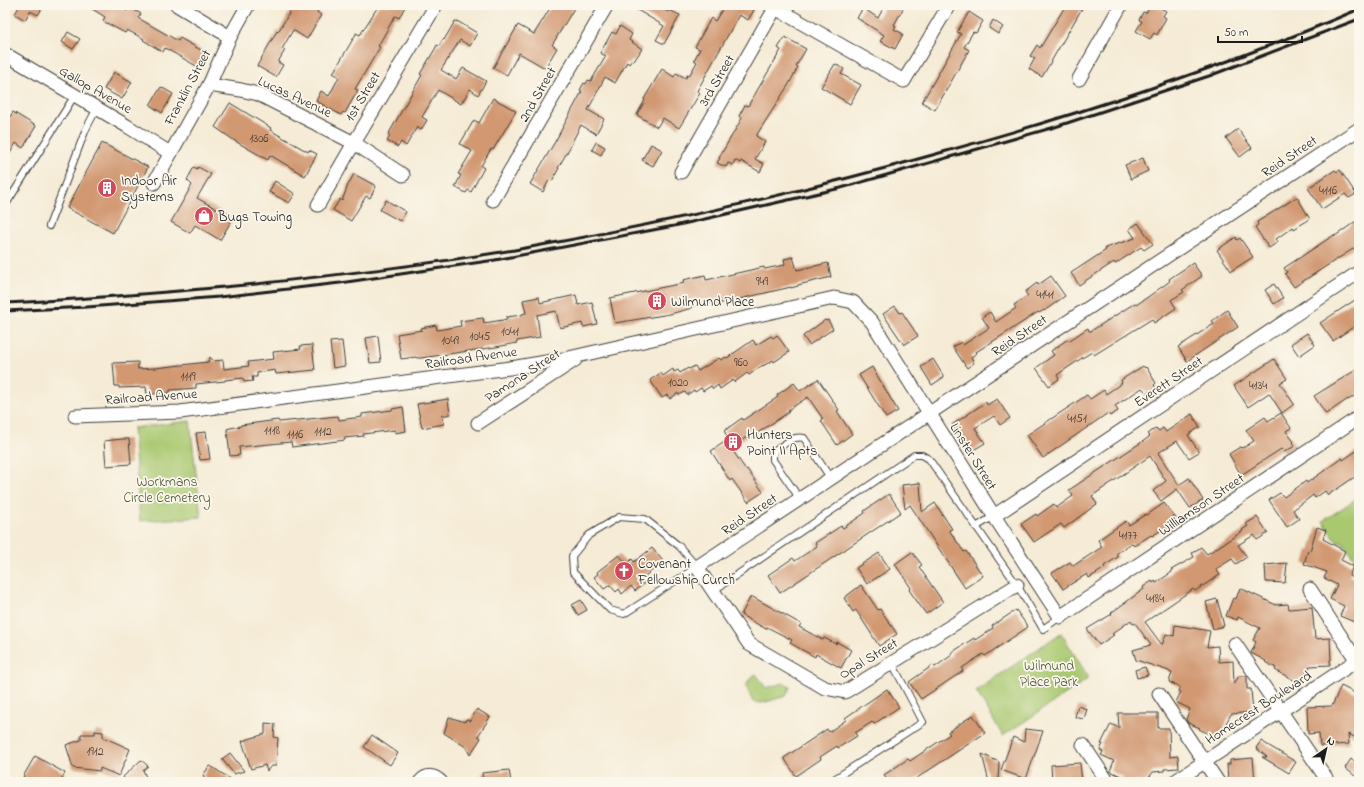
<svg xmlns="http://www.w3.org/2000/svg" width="1364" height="787" viewBox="0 0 1364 787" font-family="'Indie Flower',sans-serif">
	<rect width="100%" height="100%" fill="#fbf7ec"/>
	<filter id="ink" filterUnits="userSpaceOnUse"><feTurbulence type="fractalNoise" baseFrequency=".025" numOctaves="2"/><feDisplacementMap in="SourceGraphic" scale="8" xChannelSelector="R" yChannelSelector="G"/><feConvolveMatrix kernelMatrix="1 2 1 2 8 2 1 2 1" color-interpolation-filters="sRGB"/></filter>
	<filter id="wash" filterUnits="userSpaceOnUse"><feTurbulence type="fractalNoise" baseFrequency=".012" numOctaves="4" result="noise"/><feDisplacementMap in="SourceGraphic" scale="16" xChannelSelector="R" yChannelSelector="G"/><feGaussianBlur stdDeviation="0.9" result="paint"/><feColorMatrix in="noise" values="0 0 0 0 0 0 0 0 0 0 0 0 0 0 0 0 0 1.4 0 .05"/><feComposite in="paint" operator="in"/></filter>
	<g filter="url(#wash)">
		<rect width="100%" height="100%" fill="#f5ebd6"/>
		<g fill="#a9c86f" stroke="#627246">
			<polygon points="190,421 201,517 140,521 133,428"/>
			<polygon points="1359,497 1359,566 1342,541 1337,542 1323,521"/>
			<polygon points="1061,633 1089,678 1003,736 976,691"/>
			<polygon points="756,674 766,688 783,683 790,687 786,696 762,703 753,702 746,686 750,678"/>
		</g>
		<g id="blocks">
			<g fill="#d19872">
				<polygon points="20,5 44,5 38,15 30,11 25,20 15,14"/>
				<polygon points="86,5 116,5 127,11 129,7 141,14 138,18 178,41 180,38 206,53 198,67 165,48 163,52 143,40 144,39 127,30 125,33 103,21 105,17"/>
				<polygon points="294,5 321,5 317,12 321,15 307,39 293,30 282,49 285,50 278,62 283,65 276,77 257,66 277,31 278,32"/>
				<polygon points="379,5 406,5 399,18 395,16 378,46 380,47 355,89 358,90 345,113 343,112 341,115 316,101 321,91 329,96 339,77 333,73 356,34 356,33 360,35"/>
				<polygon points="552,5 576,5 552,45 557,48 545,68 519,53 507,75 493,68 518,25 534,34"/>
				<polygon points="629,5 656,5 668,12 669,10 680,15 664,44 656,40 664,26"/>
				<polygon points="725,5 746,5 754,10 748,20 739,15 697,91 700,93 679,128 663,118 657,127 637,115 645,100 644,99 662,69 674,77 676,73 686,78 687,75 689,76 697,62 694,60 700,49 695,47 711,18 715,21"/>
				<polygon points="885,5 905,5 894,25 896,26 894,29 903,34 895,49 880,41 884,35 857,18 863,8 878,18"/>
				<polygon points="1066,5 1084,5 1042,77 1029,69 1035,58 1030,56 1037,45 1040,48"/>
				<polygon points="1151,5 1155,5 1166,11 1163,16 1166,18 1157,35 1154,33 1150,39 1136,31 1142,21 1139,20 1143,12 1146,13"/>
				<polygon points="969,12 983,21 976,33 973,32 964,47 969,50 935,110 922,102 961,34 957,32"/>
				<polygon points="993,20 1003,27 998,34 989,28"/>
				<polygon points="455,21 457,22 457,21 477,33 470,46 460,40 441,70 456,79 463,68 486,81 478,95 470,89 461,104 438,90 422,117 427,120 421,130 417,127 406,146 401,142 398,147 387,141 390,136 388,135 422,75 420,74 435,49 437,45 439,46 443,39 444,40"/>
				<polygon points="620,26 632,34 629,40 642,49 634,61 632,60 629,64 627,62 615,83 605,77 588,110 604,119 596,134 581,125 572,142 573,142 558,168 559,168 552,181 549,180 543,192 530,184 556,140 580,95 582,91 580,90 584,83 586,84 588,80 591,81 606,56 600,53 607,41 612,32 616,34"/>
				<polygon points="68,32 80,39 73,49 62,42"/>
				<polygon points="785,37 806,49 796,66 798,67 789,84 756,136 765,142 755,159 764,164 760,172 741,161 740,163 735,160 733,165 728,163 726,167 717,163 720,158 719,158 742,118 739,116 745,105 748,106 771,67 781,50 778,48"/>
				<polygon points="835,64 844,69 841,74 861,85 850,104 821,87"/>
				<polygon points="114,72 132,82 122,99 104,89"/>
				<polygon points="161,87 173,94 162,113 150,105"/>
				<polygon points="493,98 516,111 493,150 491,149 481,166 484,168 471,192 468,190 466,193 455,187 461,175 458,174 472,151 460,144 474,120 479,123"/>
				<polygon points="230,103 271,128 270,130 308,152 309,150 317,154 305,176 270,155 268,160 235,141 215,127"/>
				<polygon points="13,112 36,126 23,148 16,143 5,162 5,125"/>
				<polygon points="1238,129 1252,148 1240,157 1226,138"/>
				<polygon points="596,142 605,147 601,155 592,150"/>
				<polygon points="102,143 148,167 113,233 67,208"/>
				<polygon points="651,144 662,150 653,166 642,160"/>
				<polygon points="1143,158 1148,171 1131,179 1125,165"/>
				<polygon points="194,167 197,169 198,167 211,174 197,198 233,218 220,240 195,225 190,233 171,222 192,185 187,180"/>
				<polygon points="1335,170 1337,172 1340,170 1356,194 1349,198 1345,194 1322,209 1308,188"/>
				<polygon points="354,174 376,186 370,198 366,196 351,221 333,210 340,199 342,201 348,185"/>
				<polygon points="275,181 295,194 289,203 269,192"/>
				<polygon points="1297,197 1310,219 1294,229 1293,227 1276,239 1278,242 1269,248 1255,227 1258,225 1257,222"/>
				<polygon points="386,200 406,212 400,221 380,210"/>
				<polygon points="1359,219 1359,245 1294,287 1285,274 1287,272 1284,268 1334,235 1335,236"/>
				<polygon points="1138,223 1153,244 1144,250 1141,247 1115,264 1114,262 1079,285 1071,273 1106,250 1105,248 1135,238 1129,229"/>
				<polygon points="1236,237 1237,240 1240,238 1253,257 1231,271 1217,250"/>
				<polygon points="793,257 797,270 828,263 831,277 798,285 798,286 791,288 791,287 731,301 716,304 715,302 692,306 692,308 670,314 615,323 610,298 684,283 683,280 705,275 706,280 764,267 765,269 784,265 785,264 784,259"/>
				<polygon points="1193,263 1202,276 1182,290 1184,292 1171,300 1176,308 1154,323 1152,319 1094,355 1092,352 1082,358 1057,375 1059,379 1049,386 1036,368 1054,355 1051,351 1059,346 1058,346 1068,339 1069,341 1070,340 1088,328 1089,331 1091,331 1135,303 1136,305 1145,299 1170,281 1169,279"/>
				<polygon points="1051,276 1065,296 1044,311 1044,310 1039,313 1038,312 1003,335 976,352 977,353 971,357 974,363 967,368 953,347 961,342 963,345 989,328 982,317 990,312 996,322 1016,308 1014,305 1028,296 1025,292 1037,283 1038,285"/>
				<polygon points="1274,284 1283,298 1274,304 1265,290"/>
				<polygon points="576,295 578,305 592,302 597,324 583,327 582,323 560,328 556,311 537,315 540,337 517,341 517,343 496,347 421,358 417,358 416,357 401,359 397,334 422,330 421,328 436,325 437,330 461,326 460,321 483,318 484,323 503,320 507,319 506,317 522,315 522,314 526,313 523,300 539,297 540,303"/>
				<polygon points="1355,300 1359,306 1359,323 1333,341 1320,323"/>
				<polygon points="895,306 900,313 902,312 918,336 904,345 883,314"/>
				<polygon points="1227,310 1238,327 1187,361 1178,347 1214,324 1212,321"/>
				<polygon points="825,320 826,321 828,320 833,329 809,345 803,336"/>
				<polygon points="1307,333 1315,345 1299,356 1291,344"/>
				<polygon points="777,335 789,352 774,362 773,360 763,366 763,365 749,375 747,373 735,382 733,380 720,389 718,385 713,389 711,386 703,391 701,388 695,392 694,390 687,395 685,392 679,395 678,393 670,399 667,395 662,398 650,380 661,373 663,376 673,369 674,372 678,370 680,373 688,368 689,369 695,366 698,371 719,358 721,360 726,357 727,358 753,340 756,345 771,336 773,338"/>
				<polygon points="378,336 381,362 370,363 366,338"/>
				<polygon points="342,341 345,366 333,368 330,342"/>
				<polygon points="312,345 315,370 276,374 275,370 257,373 257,377 252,377 253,381 244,382 243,378 225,380 225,381 196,384 196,388 171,390 170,390 170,393 152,394 147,394 146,387 119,388 119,386 115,386 113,363 138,362 138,369 155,368 208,362 210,357 214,361 223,360 224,369 249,366 248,362 274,359 273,352 301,349 300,346"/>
				<polygon points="933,359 944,377 932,385 921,367"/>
				<polygon points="1274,359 1287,379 1280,383 1294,404 1282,413 1269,393 1248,407 1234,386"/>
				<polygon points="1143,366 1145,368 1146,367 1156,383 1154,385 1156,388 1147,393 1142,388 1115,406 1118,411 1110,416 1108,413 1043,458 1027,435 1087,395 1090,399 1104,390 1106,394 1122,383 1121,380"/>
				<polygon points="872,367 898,411 886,418 859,375"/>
				<polygon points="1359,368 1359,393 1348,400 1348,399 1326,414 1314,396"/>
				<polygon points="818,379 839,410 837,411 852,434 837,445 821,421 823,419 808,397 788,410 789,412 753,436 751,434 731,448 746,470 747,469 763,492 748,502 732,479 730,481 711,451 729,439 724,431 742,418 743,420 778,397 777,395 794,383 800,391"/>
				<polygon points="448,399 450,414 442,416 444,424 422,428 417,404"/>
				<polygon points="997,399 1010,418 1000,425 994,416 975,428 985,443 970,452 952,425 986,402 987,405"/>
				<polygon points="403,407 406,431 395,433 395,430 363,434 364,436 344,438 345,440 292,447 291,442 239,447 240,455 230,456 227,429 230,428 241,426 241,425 278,420 279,422 338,416 339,420 362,417 362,414 392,410 392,409"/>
				<polygon points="1281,413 1291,428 1286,431 1294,442 1293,443 1295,446 1284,452 1281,449 1241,475 1229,454 1240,447 1243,448 1254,441 1246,430 1265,417 1268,421"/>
				<polygon points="1192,414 1200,427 1188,435 1199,452 1189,458 1177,441 1158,453 1179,485 1189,478 1203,500 1190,508 1177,489 1161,501 1153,491 1166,481 1150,456 1092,496 1097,504 1064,528 1061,524 1034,542 1021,524 1036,514 1037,516 1054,504 1056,508 1073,496 1069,490 1145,440 1150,436 1148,434 1156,428 1159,431 1163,428 1166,432"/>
				<polygon points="206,432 210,459 200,460 196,433"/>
				<polygon points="122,439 129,439 131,464 106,466 104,441"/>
				<polygon points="1359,449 1359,474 1328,495 1325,491 1315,498 1313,495 1293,510 1299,519 1287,527 1269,500 1280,493 1284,497 1306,481 1307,483 1342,458 1343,460"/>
				<polygon points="920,483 922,512 935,503 952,529 949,530 964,552 966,551 983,576 965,588 910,505 905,509 902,485"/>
				<polygon points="889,494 901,512 780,593 768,575 793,558 795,561 817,546 815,543 841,526 843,528 865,513 864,511"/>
				<polygon points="1164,503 1177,520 1175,521 1178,524 1167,532 1165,529 1163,529 1152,536 1151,535 1134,546 1132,543 1116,554 1118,557 1104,566 1105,568 1089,578 1087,574 1063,589 1052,573 1070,562 1073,566 1102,547 1098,540 1126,521 1129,525 1146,514 1147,515"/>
				<polygon points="1257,517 1268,533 1257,540 1254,535 1238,545 1247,557 1236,564 1232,559 1216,569 1220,575 1218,576 1195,591 1193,589 1145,622 1162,645 1166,634 1174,636 1175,625 1210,631 1207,647 1218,646 1219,662 1233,661 1234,684 1239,676 1247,676 1247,689 1251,689 1253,712 1231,714 1218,739 1199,729 1200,728 1188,723 1186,719 1190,709 1176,702 1181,692 1178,691 1180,687 1169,682 1172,673 1169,672 1169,671 1136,660 1133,650 1151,645 1135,623 1133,624 1131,620 1112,634 1114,635 1099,645 1087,629 1112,614 1111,613 1144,589 1143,587 1152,581 1153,583 1155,581 1156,583 1172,572 1171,570 1194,557 1192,553 1201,547 1207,554 1243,531 1242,530 1248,526 1246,524"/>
				<polygon points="1317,527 1326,530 1323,539 1345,551 1341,560 1353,566 1349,576 1359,580 1359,624 1340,616 1344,606 1330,599 1337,585 1324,578 1327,572 1304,564 1308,550 1310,551"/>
				<polygon points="652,548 663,561 644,577 647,581 635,591 631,586 622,594 619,589 616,592 610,585 604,589 594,577 598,574 597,572 619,555 627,564 632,559 634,562"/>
				<polygon points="912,552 922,565 919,567 943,602 926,614 909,590 911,588 895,564"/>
				<polygon points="879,553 890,569 867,584 856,568"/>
				<polygon points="1287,563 1285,583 1266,582 1265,565"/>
				<polygon points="861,585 878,610 880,609 897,634 879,646 856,610 853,612 844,598"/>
				<polygon points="1240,588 1276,605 1288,604 1289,609 1312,607 1315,639 1330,638 1331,660 1330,660 1330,665 1310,666 1301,684 1275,670 1276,668 1265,662 1266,661 1251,653 1256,642 1253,640 1260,628 1238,617 1237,620 1226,616 1233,598 1236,599"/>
				<polygon points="751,596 801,624 799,627 823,640 824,638 836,644 837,642 851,650 841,668 816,654 815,657 790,643 792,640 767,627 766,629 741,615"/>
				<polygon points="1217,599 1224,626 1213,629 1206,602"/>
				<polygon points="581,600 587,610 578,615 572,605"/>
				<polygon points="1016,610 1028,627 985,656 983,654 962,668 963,671 921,699 909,682 933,665 935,667 952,655 951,653 974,638 975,640 993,628 992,626"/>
				<polygon points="1145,667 1148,675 1137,678 1135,670"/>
				<polygon points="1341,686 1359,695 1359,739 1348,734 1349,744 1320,746 1319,733 1308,734 1307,707 1332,706"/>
				<polygon points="887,689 899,707 874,724 872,722 855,733 857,736 838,748 837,746 820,757 821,759 796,776 784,758 827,729 829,732 846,720 845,718"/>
				<polygon points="1078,706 1087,709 1084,719 1075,717"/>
				<polygon points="477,709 490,717 478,736 481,738 470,755 466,747 444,733 449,717 465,722 466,719 470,721"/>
				<polygon points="1118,713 1158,713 1158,728 1169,728 1170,757 1178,756 1179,768 1164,769 1164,771 1153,772 1146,782 1121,782 1123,777 1110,771 1114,761 1101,755 1103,752 1100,750 1103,744 1101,744 1111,724 1119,728"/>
				<polygon points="973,715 985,733 911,782 888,782 884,775 908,759 910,761 950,734 948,732"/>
				<polygon points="265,723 275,724 274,737 278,738 276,766 271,766 267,771 265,765 251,769 242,741 265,734"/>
				<polygon points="1025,729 1043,731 1026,779 1001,770 1013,737 1024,742"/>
				<polygon points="95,731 103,732 103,737 130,749 119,776 100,768 100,771 73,768 66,745 81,740 81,734 95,734"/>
				<polygon points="372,735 398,753 390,765 364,747"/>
				<polygon points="1261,741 1296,762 1289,773 1262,757 1267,757 1256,748"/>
				<polygon points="230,753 244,771 234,774 222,759"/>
				<polygon points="982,754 999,762 998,782 989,782"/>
				<polygon points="35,756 65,773 60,782 22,782 24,775"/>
				<polygon points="1253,758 1255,782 1228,782 1227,764 1230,764 1230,760"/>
				<polygon points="1351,759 1359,766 1359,779 1345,768"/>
				<polygon points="141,760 148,766 143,770 148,782 127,782 123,777"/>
				<polygon points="1080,763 1082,782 1052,782 1051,765"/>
				<polygon points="209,766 212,767 235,782 213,782 203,776"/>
				<polygon points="509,770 511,782 483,782 482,773"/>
			</g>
		</g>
	</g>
	<g filter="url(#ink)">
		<use href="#blocks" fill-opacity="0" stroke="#3d3b38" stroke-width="1"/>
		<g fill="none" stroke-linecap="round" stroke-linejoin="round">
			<g stroke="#3d3b38" stroke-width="8">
				<g id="lane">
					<polyline points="5,206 75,95"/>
					<polyline points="49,226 86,129 97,108"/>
					<path d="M800 499 773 460V454L775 451C784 445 792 435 804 438L831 479"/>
					<polygon points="619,517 645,519 679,546 697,567 624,614 610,610 573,572 572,556 589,535"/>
					<polyline points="976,527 994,516"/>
					<polyline points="713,591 914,455 922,455 929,459 1017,585 1043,629 1060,617"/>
					<polyline points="834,779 923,722 892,663"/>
				</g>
			</g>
			<g stroke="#3d3b38" stroke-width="15">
				<g id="street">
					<polyline points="177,5 230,37"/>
					<polyline points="770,5 904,81 949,5"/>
					<polyline points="5,54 127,126 170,153"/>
					<polyline points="1079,79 1121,5"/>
					<polyline points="209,85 241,90 258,94 354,143 403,175"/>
					<polyline points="681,172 777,5"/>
					<polyline points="154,183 209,85 230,37 248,5"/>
					<polyline points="493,200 607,5"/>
					<polyline points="318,205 354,143 436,5"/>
					<polyline points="75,416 180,412 517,367 564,359 834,298 853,302 872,322 994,516 1060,617 1359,417"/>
					<polyline points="478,423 575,360"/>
					<polyline points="994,516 1359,272"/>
					<polyline points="1017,585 845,692 825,688 749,644 697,567 1359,129"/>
					<polyline points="1310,589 1359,664"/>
					<polyline points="1235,644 1326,778"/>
					<polyline points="1159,694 1218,782"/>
					<polyline points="1083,745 1108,782"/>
					<path d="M420 782C427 774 434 775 441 782"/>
					<polyline points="1174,782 1359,659"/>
				</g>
			</g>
			<use href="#lane" stroke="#fff" stroke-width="6"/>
			<use href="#street" stroke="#fff" stroke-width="13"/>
			<g stroke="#1c1c1c" stroke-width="3">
				<path d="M5 303C89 299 172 292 256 284 344 274 432 264 520 249 660 224 799 193 936 154 1048 123 1159 88 1268 46 1299 34 1329 22 1359 9"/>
				<polyline points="5,311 87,307 219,297 340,283 495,260 674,226 841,188 1055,127 1209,76 1359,19"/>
			</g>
		</g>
	</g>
	<defs>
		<g id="building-disc" transform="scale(1)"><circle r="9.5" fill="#d1495b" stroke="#fbf7ec"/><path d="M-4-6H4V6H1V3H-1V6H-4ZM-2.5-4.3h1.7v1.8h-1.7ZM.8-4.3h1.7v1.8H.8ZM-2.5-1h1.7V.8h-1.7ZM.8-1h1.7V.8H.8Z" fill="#fff"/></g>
		<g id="shop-disc" transform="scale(1)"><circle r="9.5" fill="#d1495b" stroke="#fbf7ec"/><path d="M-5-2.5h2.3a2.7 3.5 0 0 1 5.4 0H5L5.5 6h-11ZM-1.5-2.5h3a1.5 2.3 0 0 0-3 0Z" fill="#fff"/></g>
		<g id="church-disc" transform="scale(1)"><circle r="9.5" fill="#d1495b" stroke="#fbf7ec"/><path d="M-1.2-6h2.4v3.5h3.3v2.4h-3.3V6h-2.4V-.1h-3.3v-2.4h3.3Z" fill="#fff"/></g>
	</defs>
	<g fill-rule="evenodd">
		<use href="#building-disc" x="107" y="188"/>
		<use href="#shop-disc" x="204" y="216"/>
		<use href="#building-disc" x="657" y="301"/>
		<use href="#building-disc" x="733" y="442"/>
		<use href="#church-disc" x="624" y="571"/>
	</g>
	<g text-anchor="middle" stroke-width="3.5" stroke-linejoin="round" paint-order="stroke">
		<g font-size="12" fill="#493b32">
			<text x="259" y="142">1306</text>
			<text x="1328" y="194">4116</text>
			<text x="762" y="285">949</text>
			<text x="1045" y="298">4141</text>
			<text x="510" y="335">1041</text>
			<text x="480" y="340">1045</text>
			<text x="450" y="344">1049</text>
			<text x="741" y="366">960</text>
			<text x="188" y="380">1119</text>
			<text x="678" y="386">1020</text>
			<text x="1258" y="389">4134</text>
			<text x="1077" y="422">4151</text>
			<text x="272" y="434">1118</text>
			<text x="323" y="435">1112</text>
			<text x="295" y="438">1116</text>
			<text x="1128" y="539">4177</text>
			<text x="1155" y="602">4184</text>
			<text x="95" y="755">1912</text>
		</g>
		<g font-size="14" fill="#1c1c1c" stroke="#fbf7ec">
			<text transform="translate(716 80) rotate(-60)" y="5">3rd Street</text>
			<text transform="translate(187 87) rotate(-62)" y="5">Franklin Street</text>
			<text transform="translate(96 89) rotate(30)" y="5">Gallop Avenue</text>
			<text transform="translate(537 94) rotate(-60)" y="5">2nd Street</text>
			<text transform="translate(295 96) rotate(25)" y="5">Lucas Avenue</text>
			<text transform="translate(362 96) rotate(-59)" y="5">1st Street</text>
			<text transform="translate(1289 156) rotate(-34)" y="5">Reid Street</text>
			<text transform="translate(1019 335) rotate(-34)" y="5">Reid Street</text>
			<text transform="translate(471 357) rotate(-8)" y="5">Railroad Avenue</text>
			<text transform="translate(522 375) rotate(-33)" y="5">Pamona Street</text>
			<text transform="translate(1168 381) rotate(-34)" y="5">Everett Street</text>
			<text transform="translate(151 396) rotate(-4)" y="5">Railroad Avenue</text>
			<text transform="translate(974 456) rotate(58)" y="5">Linster Street</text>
			<text transform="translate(1201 504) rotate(-34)" y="5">Williamson Street</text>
			<text transform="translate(749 514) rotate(-34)" y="5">Reid Street</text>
			<text transform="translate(868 658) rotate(-31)" y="5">Opal Street</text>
			<text transform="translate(1258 707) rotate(-33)" y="5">Homecrest Boulevard</text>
		</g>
		<g font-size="14" fill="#1c1c1c" stroke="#fbf7ec" text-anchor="start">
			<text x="121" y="185">Indoor Air<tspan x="121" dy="16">Systems</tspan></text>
			<text x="218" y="221">Bugs Towing</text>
			<text x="671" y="306">Wilmund Place</text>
			<text x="747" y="439">Hunters<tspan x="747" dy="16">Point II Apts</tspan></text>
			<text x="638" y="568">Covenant<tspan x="638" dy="16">Fellowship Curch</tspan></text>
		</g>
		<g font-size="14" fill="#4d5839" stroke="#fbf7ec">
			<text x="167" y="486">Workmans<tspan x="167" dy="16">Circle Cemetery</tspan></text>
			<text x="1049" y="670">Wilmund<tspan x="1049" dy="16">Place Park</tspan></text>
		</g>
	</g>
	<rect width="1364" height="787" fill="none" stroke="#fbf7ec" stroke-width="20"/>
	<g transform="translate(1326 749) rotate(34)" stroke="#fbf7ec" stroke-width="3" paint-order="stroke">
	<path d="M0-3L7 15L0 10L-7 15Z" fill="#1c1c1c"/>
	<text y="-6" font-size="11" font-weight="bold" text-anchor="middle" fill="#1c1c1c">N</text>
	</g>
	<path d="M1218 36v6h84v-6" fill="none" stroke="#1c1c1c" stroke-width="2"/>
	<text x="1224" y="36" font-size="12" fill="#1c1c1c" stroke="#fbf7ec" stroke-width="3" paint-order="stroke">50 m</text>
</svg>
